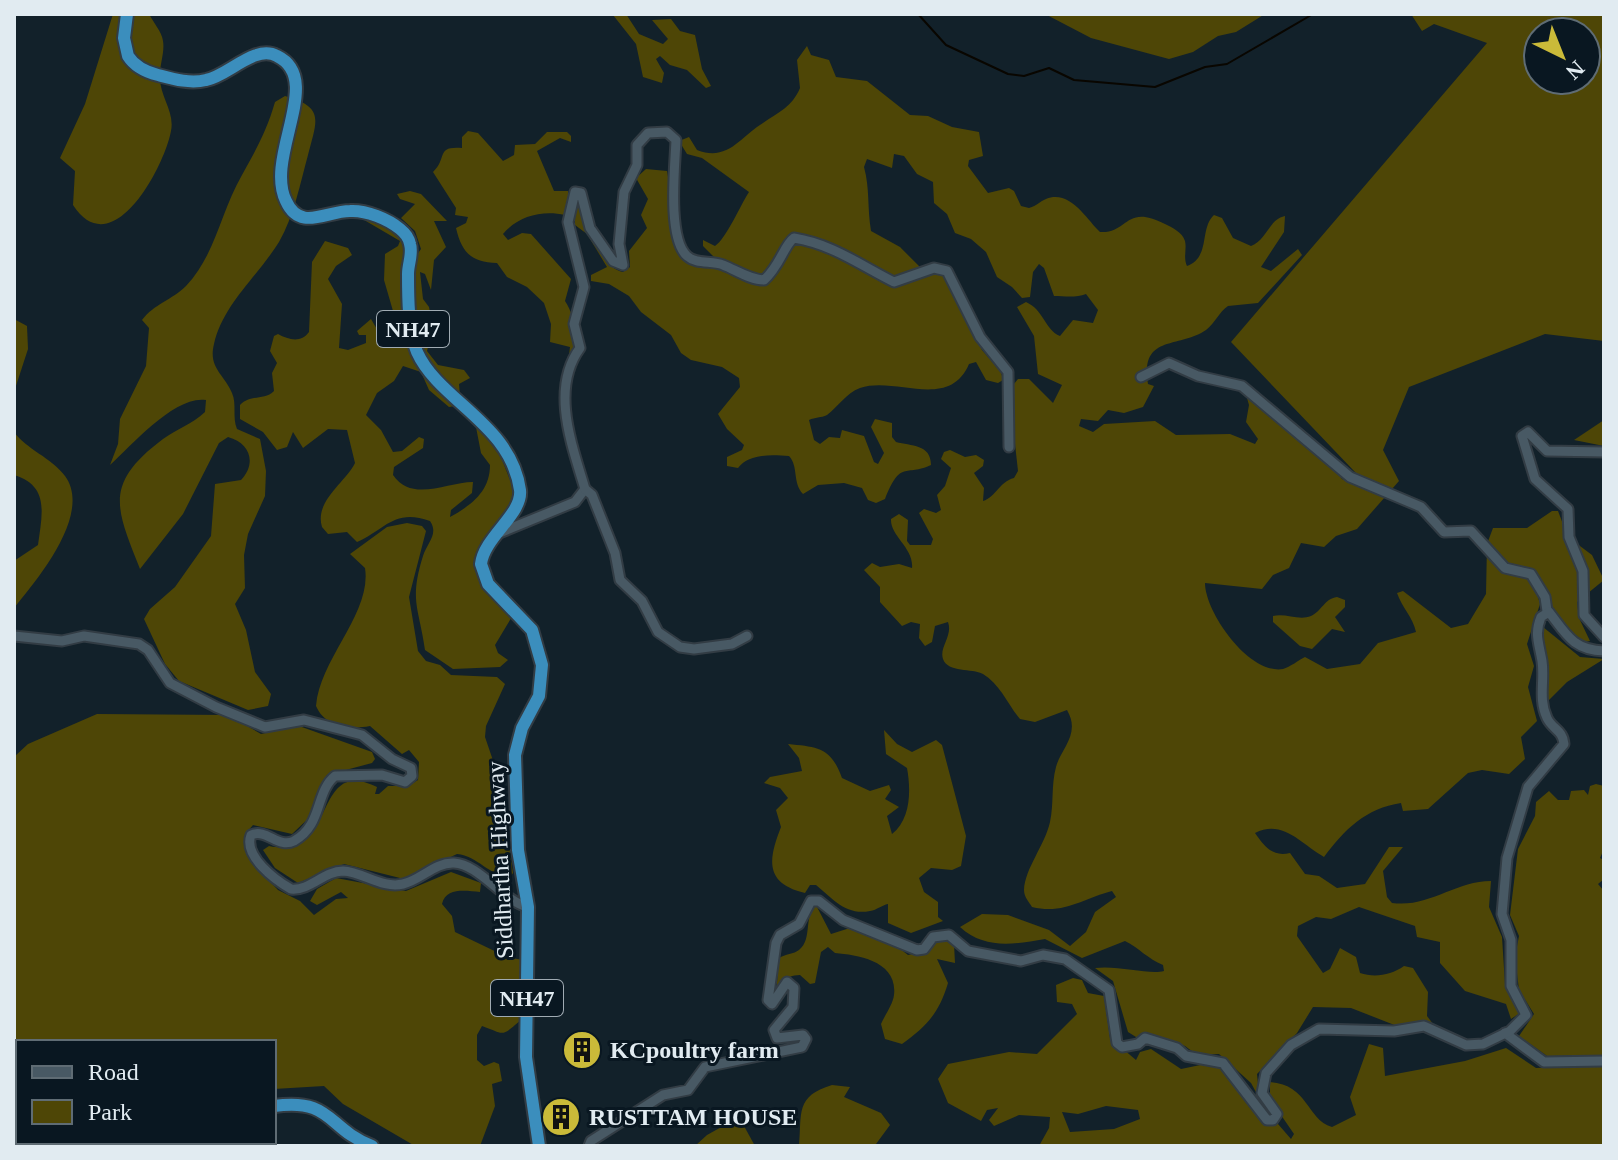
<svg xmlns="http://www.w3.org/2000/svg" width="1618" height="1160" viewBox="0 0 1618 1160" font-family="Georgia,serif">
	<rect width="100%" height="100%" fill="#12212a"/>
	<g fill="#4e4606" fill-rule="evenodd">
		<path d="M113 14H149C153 22 162 32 163 41 165 53 159 66 160 78 160 97 175 112 171 131 164 168 112 265 73 205L75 171 60 158 85 104Z"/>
		<polygon points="626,14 639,34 663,44 668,39 652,20 671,19 680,31 695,35 702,69 711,86 706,88 687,70 670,65 660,56 656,59 664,73 662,83 643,77 636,44 613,15"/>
		<polygon points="1045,14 1265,14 1236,32 1218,36 1193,52 1169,59 1091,38"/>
		<path d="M1411 14H1604V341L1545 334 1409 387 1383 450 1399 481 1357 529 1336 536 1324 547 1301 543 1289 568 1273 575 1262 589 1205 583C1205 612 1249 675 1283 669 1290 667 1299 660 1305 657L1327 669 1360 664 1378 643 1416 632C1413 617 1402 608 1397 593L1403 591 1451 628 1468 624 1486 594 1487 544 1493 528H1527L1552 511H1558L1568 537 1592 555 1604 580 1577 602 1579 618 1590 641 1585 642 1560 627 1540 577 1532 576 1540 604 1527 644 1534 666 1528 687 1537 721 1521 737 1525 759 1509 774 1482 770 1468 773 1428 809 1403 811 1401 803C1366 808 1344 830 1324 857 1301 844 1283 819 1255 833 1265 847 1272 857 1290 853L1305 874 1319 876 1337 888 1365 884 1389 847H1403L1383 871 1387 897 1392 903C1429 908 1455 881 1491 881L1489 907 1502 937 1505 984 1520 1013 1511 1019 1506 1004 1465 991 1440 963V942L1417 937 1415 926 1359 907 1331 919 1316 917 1298 926 1297 936 1323 973 1330 969 1340 948 1356 957 1360 973C1375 978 1391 975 1404 966L1413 968 1428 992 1427 1016 1433 1024 1397 1026 1351 1008 1313 1007 1297 1033 1257 1074 1259 1093 1268 1114 1251 1083 1219 1054 1197 1055 1185 1046 1154 1036 1136 1037 1128 1032 1113 981 1095 968C1118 965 1149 975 1164 971L1163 965C1148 959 1139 948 1125 941L1082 958 1045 939C1015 944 985 950 960 927L982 914 1008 915 1049 930 1070 946 1086 932 1095 912 1116 897 1112 891C1084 898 1064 915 1032 907 1029 902 1024 897 1024 890 1025 868 1045 845 1050 822 1054 804 1051 785 1056 767 1061 748 1081 734 1067 710L1035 722 1020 719C1008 705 1000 684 983 674 972 668 948 673 943 659 939 647 953 636 948 622L935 626 932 642 925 646 919 638 920 624 911 622 902 626 880 602V587L864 570 872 563 880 567 899 564 912 568C914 548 890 536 891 519L899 514 908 520 907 541 910 545H931L933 539 919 513 924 509 936 513 941 510 937 495 945 486 951 468 941 459 944 452 950 450 965 457 976 455 984 460 983 466 974 473 984 488 983 501C996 497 999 482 1014 478L1018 471 1009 390 1018 379H1029L1053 403 1062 385 1038 374 1034 336 1017 307 1026 302C1044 310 1045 330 1060 336L1073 320 1093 323 1098 310 1086 294C1076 298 1064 296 1054 296L1044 268 1039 264 1033 272 1030 297 1022 298 1012 287 997 277 986 252 971 239 955 233 947 214 934 203 933 182 917 174 904 156 894 154 892 168 867 159 864 167C870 189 867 207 871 231L900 247 922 269 896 279 856 266 894 287 935 270 943 272 982 350 1001 372 1003 380 998 383 986 380 976 362 969 364C949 411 896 376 860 388 846 393 838 407 827 415 821 418 815 417 809 420L814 440 820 444 829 437 840 438 842 430 864 436 874 462 878 464 884 453 871 427 875 419 892 423V437L896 442C911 446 931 444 931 465 905 477 901 459 885 499L876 503 868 500 862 488 844 483 818 485 803 494C792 482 799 467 789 456 772 455 749 453 738 468L727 466V457L742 450 744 445 727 429 718 414 740 387 739 378 722 367 691 360 681 353 671 335 641 312 629 296 609 284 591 281V275L607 267 587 234 575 225V200L580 197C583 217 601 269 623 272L630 267 629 251 647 228 641 215 648 199 636 178 646 169 667 171 682 257 693 265 719 262 703 246V240L715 246C726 239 741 204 749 192L702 158 687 154 679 141 689 137 697 150C728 162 740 137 763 123 779 112 792 107 800 88L797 60 807 46 811 55 829 60 836 77 867 81 910 115 928 116 952 127 979 132 983 156 969 160 968 166 988 193 1009 188 1014 191 1021 206 1029 208C1037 206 1040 201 1046 199 1070 189 1087 220 1100 232 1128 234 1125 203 1165 224 1173 228 1182 232 1185 241 1187 249 1183 257 1187 266 1211 257 1199 229 1214 215L1222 218 1233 238 1251 246C1267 240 1269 219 1285 216L1284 232 1261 267 1271 271 1298 249 1302 255 1258 303 1228 306C1219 312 1215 323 1206 330 1178 349 1140 334 1148 384L1154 386 1143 407 1124 413 1108 410 1098 421 1081 419 1079 426 1093 432 1104 424 1155 421 1176 435 1230 434 1255 444 1258 439 1246 422 1249 405 1247 398 1251 395 1305 445 1332 465 1342 479 1375 493 1231 342 1487 43 1434 24 1422 31ZM1538 32H1586V80H1538Z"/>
		<path d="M285 96C325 107 317 120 308 155 300 184 294 216 279 242 258 276 223 304 214 344 208 368 224 374 232 393 237 404 232 417 237 429L260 439 266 471 265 496 248 534 244 555 245 588 235 604 246 630 255 672 271 694 268 706 248 710 179 681 165 664 144 619 150 609 175 587 211 536 215 484 241 480C257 463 250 443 228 437L219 443 183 514 140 569C116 508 103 484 163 439 177 429 192 424 205 412L206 400C175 395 132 445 110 465L118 444 120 419 146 366 149 328 142 320C154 304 172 300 186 286 216 254 220 213 242 175 256 150 267 130 275 102Z"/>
		<path d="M468 131 478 133 503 161 514 155 515 145 535 144 547 132H567L571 136V142L560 138 537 151 554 191H568L569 203 565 215C542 210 518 216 503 234L508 240 522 233 531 234 571 279 565 301C577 319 578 344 568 362L570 347 550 342 551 324 544 303 527 287 507 277 497 263C471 262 462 253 456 228L466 223 468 217 455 215 456 208 433 172C448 158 435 146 462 148V137Z"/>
		<path d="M410 191 421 194 447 221H434L446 247 434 260 431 290 425 274 420 272 423 299 429 307 433 328 427 351 438 365 464 370 470 378 459 384 460 396 455 406 449 407 429 390 421 372 403 366 394 381 377 393 366 415 381 430 393 452 402 451 419 437 424 439 423 448 394 467 393 475C412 503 447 482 473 482L472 493 451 510 450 517C472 505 490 491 490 465L481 453 475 422 496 444 517 498 479 560 513 615 495 645 498 653 508 660 500 667 453 669 425 650C419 607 409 601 423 556 427 543 439 534 430 521 394 508 385 530 357 542L347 532 328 534 322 527C314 501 346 482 355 463L347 430 328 429 303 448 293 432 287 447 277 450 263 432 240 419V405C250 394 264 401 274 391L272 373 277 363 270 351 274 336 278 334C289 340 301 343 309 332L312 262 325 241 348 248 352 255 336 266 328 279 342 304 339 348 348 350 366 343V335H359L357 331 371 319 378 331 386 329 393 311 384 280 385 254 398 246 400 241 359 217 395 227 406 246 405 256H416L421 249 415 231 401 218 415 204 400 199 397 194Z"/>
		<polygon points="14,319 27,326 28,349 14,392"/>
		<polygon points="1604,420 1604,446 1574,440"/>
		<path d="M14 432C26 449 52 458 65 476 93 514 36 581 14 608V561L38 545C42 514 50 486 14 475Z"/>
		<path d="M407 523 422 526 426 531 409 597 418 651 426 661 440 665 451 675 497 677 505 684 486 726 485 737 499 778 513 873 510 877C489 876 478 856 457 854L404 879 344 864 298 883 275 868 263 850 269 846C339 861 311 754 377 787L375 794H379L388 786H408L418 780 419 762 409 750 402 754 370 726C349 730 325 727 316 706 320 658 372 613 365 568L350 554 387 527Z"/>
		<path d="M1337 597 1345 600V607L1335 617 1345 632 1332 629 1312 649 1300 646 1273 622V616C1286 613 1299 621 1311 616 1322 611 1324 599 1337 597Z"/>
		<polygon points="1543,627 1580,657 1604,659 1567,682 1548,701"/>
		<path d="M97 714 228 715 261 734 299 726 372 752 375 759 372 763 327 775 311 816 292 834 253 825 247 832 246 847 259 870 278 890 300 901 314 915 336 899 348 898 341 892 317 905 310 901 317 889 336 878 406 891 451 872 481 883 480 892C466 891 446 887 442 904L452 916 455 932 507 957 523 960 521 1020C500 1038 505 1034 482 1026L477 1035V1060L484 1066 494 1062 499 1064 502 1081 492 1084 495 1106 480 1146H415L343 1104 324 1086 274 1089V1042H18V1142H134L129 1146H14V757L28 744Z"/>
		<path d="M884 730 897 744 912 752 936 740 942 745 966 836 961 866 952 870 931 868 919 878 924 892 938 902V917L943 921 911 933 888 923V904C882 905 877 910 870 911 846 916 832 898 816 885H810L805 893C763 883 769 858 781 827L776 810 788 798 780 788 764 783 770 777 802 771 799 758 788 744C819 747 831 748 842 778L870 791 889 785 891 790 885 799 899 807 887 816 892 834C911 819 911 790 907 768L886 754Z"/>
		<polygon points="1596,784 1604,786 1604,849 1600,858 1604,860 1604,879 1598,884 1604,891 1604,1055 1547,1056 1519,1036 1534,1014 1519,990 1515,957 1519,936 1510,915 1518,849 1535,816 1536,802 1549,791 1558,800 1569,800 1571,791 1584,790 1588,795 1590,786"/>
		<path d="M816 905 831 934 853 927 894 944 908 955 925 951 944 937 954 944 955 963 937 959 948 983C939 1013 927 1026 902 1044L885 1039 881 1024C885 1015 893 1004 894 995 898 961 858 955 835 953L828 947 821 952 815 983 810 984 800 975C783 976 785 982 776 994L779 958C785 954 794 954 799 950 813 939 803 917 816 905Z"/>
		<path d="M1073 978 1082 980 1088 993 1104 996 1110 1038 1136 1060 1140 1052 1151 1049 1181 1069 1205 1064 1220 1068 1258 1117 1263 1122 1278 1124 1291 1139 1294 1134 1270 1099V1082C1309 1085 1306 1119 1332 1127L1356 1115 1350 1097 1369 1044 1383 1048 1385 1076 1465 1061 1506 1048 1536 1068 1604 1065V1146H1039L1049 1128 1050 1117 1019 1115 994 1126 989 1120 998 1108 987 1110 981 1121 948 1103 938 1079 948 1064 1009 1052 1037 1054 1077 1014 1072 1004 1057 1002 1056 985ZM1106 1106 1138 1110 1140 1119 1114 1129 1070 1132 1062 1112 1078 1114Z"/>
		<path d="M832 1085 850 1087 844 1097 881 1113 890 1125 876 1144 799 1146C802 1113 795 1096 832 1085Z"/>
		<polygon points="734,1120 744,1126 755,1146 695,1146 707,1135"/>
	</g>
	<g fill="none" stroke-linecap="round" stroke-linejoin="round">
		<polyline stroke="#090600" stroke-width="2" points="918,14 946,45 1008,74 1024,76 1049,68 1074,80 1155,87 1205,67 1227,64 1313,14"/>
		<g stroke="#323c44" stroke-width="13">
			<g id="minor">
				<polyline points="1141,377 1169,363 1198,376 1242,386 1350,477 1421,507 1444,532 1471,531 1505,568 1531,574 1545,597 1547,611"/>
				<polyline points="1604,452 1547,451 1528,432 1522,436 1535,479 1568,509 1569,537 1583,571 1584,615 1604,637"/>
				<polyline points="497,534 575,502 585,489"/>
				<path d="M14 636 62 641 84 636 139 644 148 650 170 683 216 707 265 727 304 720 362 735 392 759 411 768 412 776 405 782 382 775 335 776C315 792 323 825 294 841 278 849 267 828 251 835 243 856 275 880 291 889 310 891 324 871 343 871 363 872 382 889 403 884 421 880 435 862 454 863 479 864 503 901 528 907"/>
				<path d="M747 636 732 644 694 649 680 647 658 632 642 601 620 580 615 553 592 495 585 489C572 445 550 389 580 348L574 324 584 287 568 222 575 192 581 193 590 228 613 261 623 265 619 244 624 192 637 165V145L648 133 667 132 676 140C675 166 667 238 687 256 697 265 712 260 723 265 736 270 750 280 764 280 780 266 784 245 794 238 832 244 860 265 894 282L934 268 947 271 980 337 1008 372 1009 447"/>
				<polyline points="1505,1033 1544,1062 1604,1061"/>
				<path d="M589 1146 591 1141 663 1095 688 1090 705 1067 802 1047 806 1039 803 1035 777 1038 774 1030 793 1007 794 988 787 982 772 1004 768 1000 776 943 780 935 799 924 811 901H819L843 920 917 950 924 949 933 937 949 935 968 951 1021 961 1043 955 1065 959 1109 990 1117 1043 1122 1047 1138 1044 1145 1038 1177 1048 1186 1056 1223 1063 1267 1120H1273L1277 1114 1262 1093 1266 1073 1291 1045 1319 1029 1394 1031 1424 1026 1466 1045 1483 1044 1510 1031 1526 1015 1511 986V940L1502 914 1507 858 1528 787 1564 744C1563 730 1552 729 1547 718 1538 699 1545 680 1542 661 1539 643 1534 634 1541 617L1549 612C1566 634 1573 650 1604 651"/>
			</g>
		</g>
		<g stroke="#323c44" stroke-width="16">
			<g id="highway">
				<path d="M127 14 124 38 128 56C135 67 146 72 158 75 173 79 190 84 206 80 228 76 255 44 277 56 325 79 264 157 286 201 300 232 326 211 350 211 366 210 388 219 400 229 405 233 409 238 410 244 413 254 408 264 408 274 408 296 408 331 417 352 439 401 511 424 520 490 523 514 484 537 481 564L488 584 532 630 542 665 539 696 522 728 515 755 518 850 528 907 526 1057 539 1146"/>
				<path d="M274 1106C333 1098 326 1128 372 1146"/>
				<polyline points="170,1146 175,1142"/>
			</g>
		</g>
		<use href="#minor" stroke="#485964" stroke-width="9"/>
		<use href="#highway" stroke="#3b8ebd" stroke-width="12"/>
	</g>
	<defs>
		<g id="building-disc" transform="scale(2)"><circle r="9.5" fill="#caba39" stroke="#091721"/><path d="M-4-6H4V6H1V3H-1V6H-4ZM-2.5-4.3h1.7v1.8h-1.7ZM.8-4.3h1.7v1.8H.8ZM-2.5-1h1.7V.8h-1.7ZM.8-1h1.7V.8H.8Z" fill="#111"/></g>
	</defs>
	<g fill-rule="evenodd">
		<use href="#building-disc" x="582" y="1050"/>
		<use href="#building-disc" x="561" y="1117"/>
	</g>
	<g text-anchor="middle" stroke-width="6" stroke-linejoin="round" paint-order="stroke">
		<g fill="#091721" stroke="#a0abb3" stroke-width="2">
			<rect x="377" y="311" width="72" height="36" rx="6"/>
			<rect x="491" y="980" width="72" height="36" rx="6"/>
		</g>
		<g font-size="22" font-weight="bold" fill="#e1ebf1">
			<text x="413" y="337">NH47</text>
			<text x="527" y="1006">NH47</text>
		</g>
		<g font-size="24" fill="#e1ebf1" stroke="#091721">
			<text transform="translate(500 860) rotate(-93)" y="8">Siddhartha Highway</text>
		</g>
		<g font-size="24" font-weight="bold" fill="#e1ebf1" stroke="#091721" text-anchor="start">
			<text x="610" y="1058">KCpoultry farm</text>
			<text x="589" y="1125">RUSTTAM HOUSE</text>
		</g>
	</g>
	<rect width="1618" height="1160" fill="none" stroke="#e1ebf1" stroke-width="32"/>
	<rect x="16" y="1040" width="260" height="104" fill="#091721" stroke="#5f6c74" stroke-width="2"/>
	<rect x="32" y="1066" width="40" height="12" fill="#485964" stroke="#5f6c74" stroke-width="2"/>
	<text x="88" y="1080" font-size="24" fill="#e1ebf1">Road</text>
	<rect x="32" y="1100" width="40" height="24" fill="#4e4606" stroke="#5f6c74" stroke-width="2"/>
	<text x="88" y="1120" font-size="24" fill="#e1ebf1">Park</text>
	<g transform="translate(1562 56) rotate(137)"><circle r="38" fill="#091721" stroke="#5f6c74" stroke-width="2"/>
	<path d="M0-6L14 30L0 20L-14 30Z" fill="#caba39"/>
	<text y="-12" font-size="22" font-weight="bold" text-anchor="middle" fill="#e1ebf1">N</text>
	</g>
</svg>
